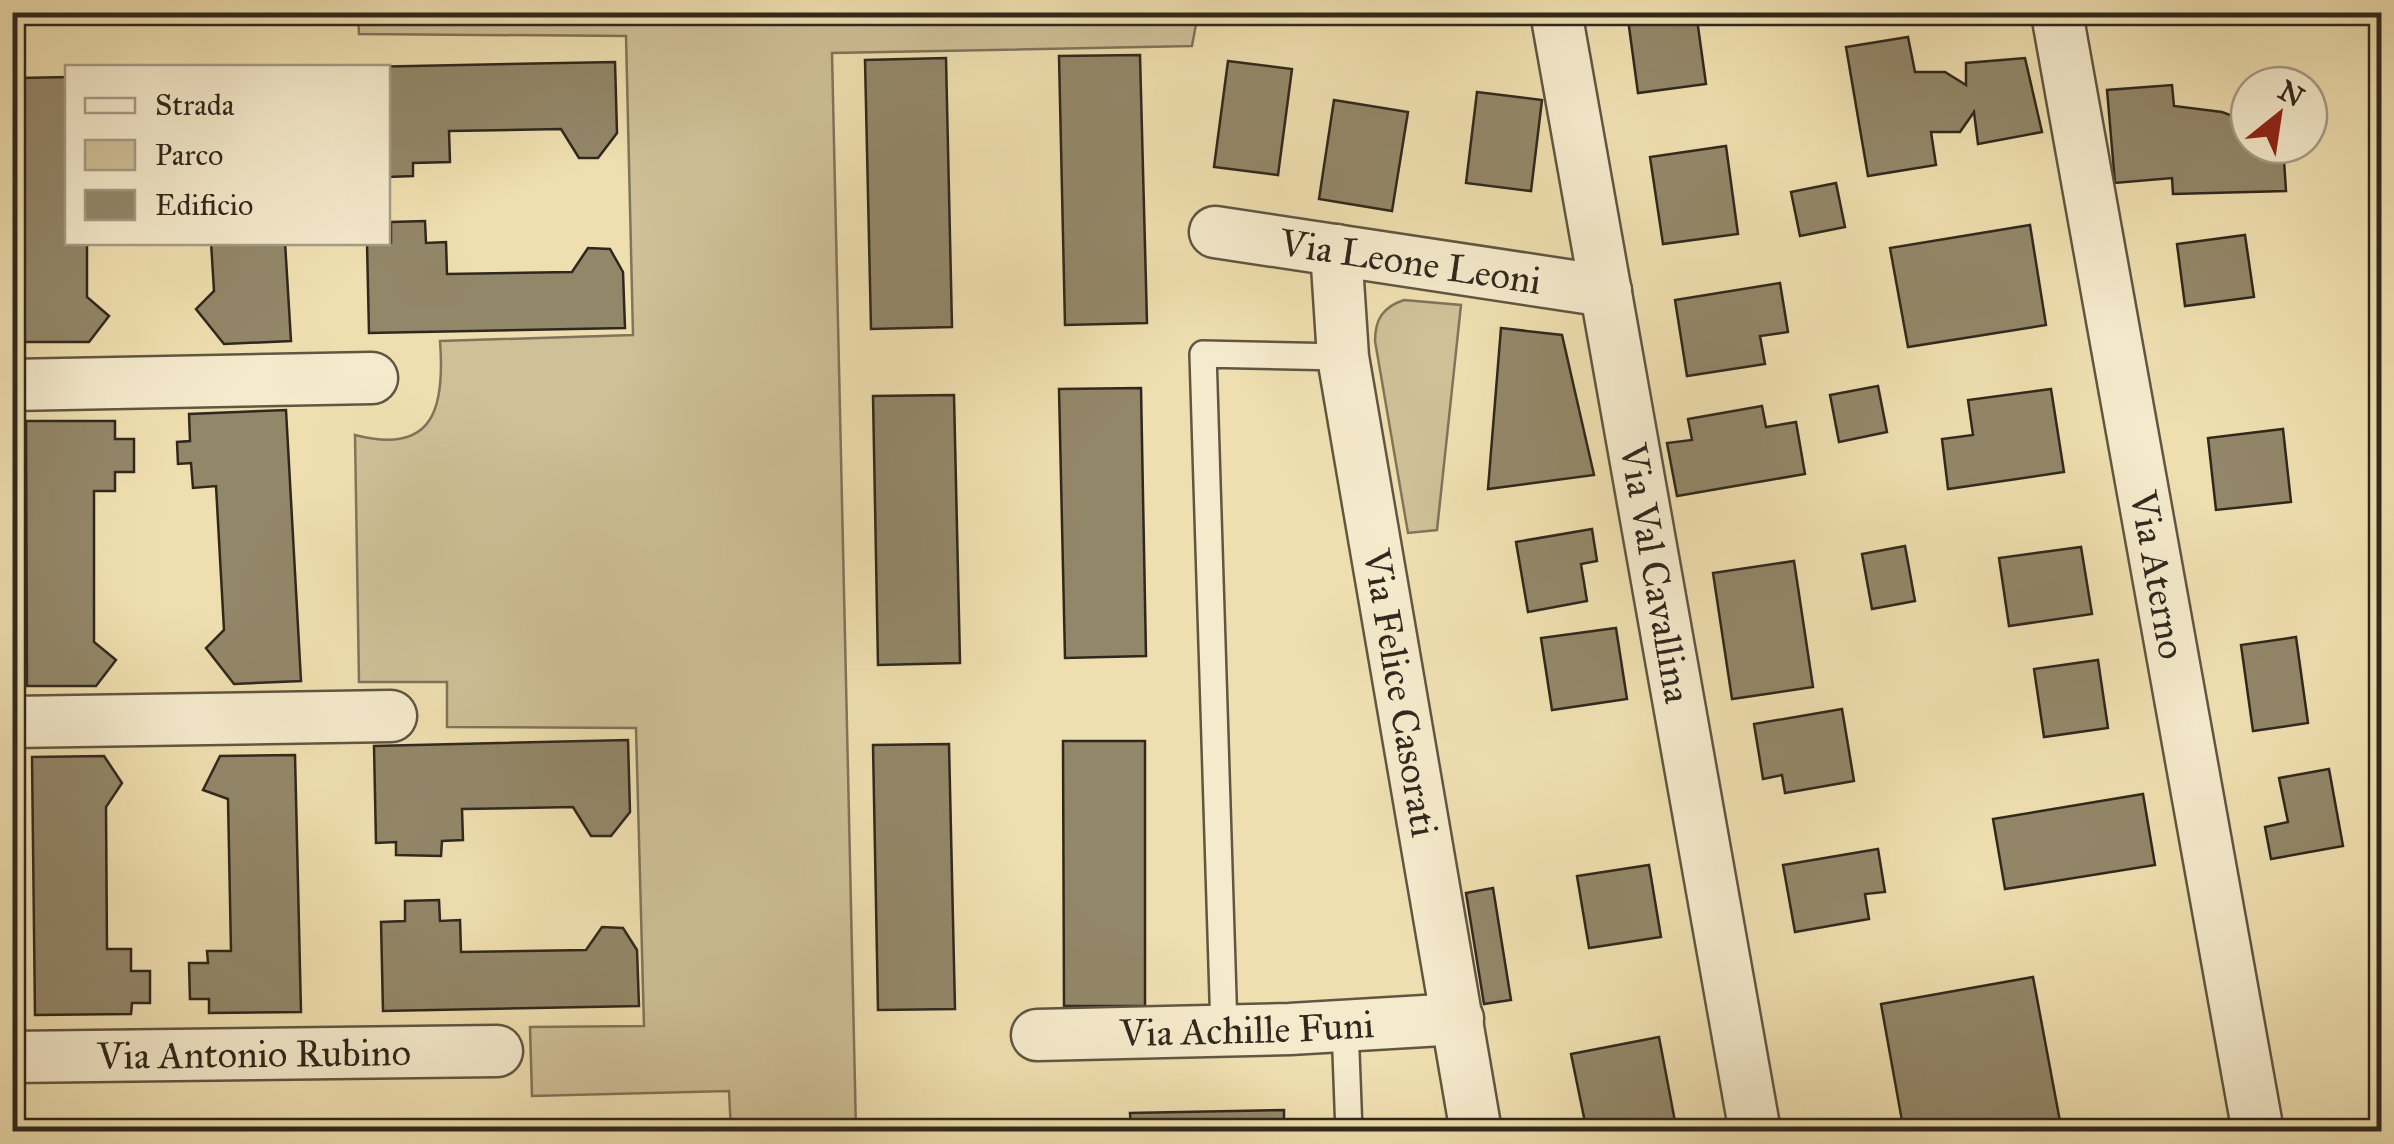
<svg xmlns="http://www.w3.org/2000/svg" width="2394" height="1144" viewBox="0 0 2394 1144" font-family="'IM FELL Great Primer',serif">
	<rect width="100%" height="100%" fill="#efdfb0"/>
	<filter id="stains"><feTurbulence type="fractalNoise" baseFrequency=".002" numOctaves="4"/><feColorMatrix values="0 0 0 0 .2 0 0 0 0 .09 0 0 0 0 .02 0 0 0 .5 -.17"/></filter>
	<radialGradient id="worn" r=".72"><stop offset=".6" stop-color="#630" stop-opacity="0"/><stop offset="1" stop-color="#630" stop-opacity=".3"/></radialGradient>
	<g fill="#cfc097" stroke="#80745a" stroke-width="2.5">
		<path d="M358 13H1198L1192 46 832 53 856 1131H731L729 1091 532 1096 530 1027 644 1026 636 728 447 727V682H359L355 435C435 456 445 406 440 341L633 335 626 36 359 34Z"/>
		<path d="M1404 300 1461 305 1437 530 1408 533 1375 341C1375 319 1383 307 1404 300Z"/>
	</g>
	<g fill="#938769" stroke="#30281d" stroke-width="2.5">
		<polygon points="1627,12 1696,12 1706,84 1638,93"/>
		<polygon points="1908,37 1915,72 1945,72 1966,85 1966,63 2025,58 2042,132 1978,144 1974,112 1960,132 1931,132 1936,165 1868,176 1846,47"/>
		<polygon points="1140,55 1147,323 1065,325 1059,56"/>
		<polygon points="946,58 952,327 871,329 865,60"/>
		<polygon points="1228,61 1292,69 1278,175 1214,167"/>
		<polygon points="615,62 617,133 598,158 579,158 561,129 449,131 450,162 413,163 413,176 388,177 388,68 362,67"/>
		<polygon points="68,77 68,242 87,242 87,297 109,316 89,342 20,342 19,78"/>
		<polygon points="2172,85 2174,106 2222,112 2249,122 2249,145 2283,145 2286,191 2173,194 2172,178 2115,183 2107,90"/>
		<polygon points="1477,92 1542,100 1531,191 1466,183"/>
		<polygon points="1334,100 1408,112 1392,211 1319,199"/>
		<polygon points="1726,146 1738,234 1663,244 1650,157"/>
		<polygon points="1836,183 1845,227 1800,236 1791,192"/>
		<polygon points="425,221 426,243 446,242 447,274 572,272 588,248 610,249 623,272 625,328 369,333 367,243 391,243 391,222"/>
		<polygon points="2030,225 2046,325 1908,347 1890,248"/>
		<polygon points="2245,235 2254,297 2185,306 2177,244"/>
		<polygon points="211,242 285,242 291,341 224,344 196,309 214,291"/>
		<polygon points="1780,283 1788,332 1760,336 1765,364 1687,376 1675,300"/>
		<polygon points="1501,328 1562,335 1594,475 1488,489"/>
		<polygon points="1878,386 1887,432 1839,442 1830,395"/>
		<polygon points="1141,388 1146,656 1065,658 1059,389"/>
		<polygon points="2051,389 2064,472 1948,489 1942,439 1973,435 1968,400"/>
		<polygon points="954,395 960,663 878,665 873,396"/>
		<polygon points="1762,406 1766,427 1796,422 1805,474 1677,496 1667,443 1692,440 1688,419"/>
		<polygon points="286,410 301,681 234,684 206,648 224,630 216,486 193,488 191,463 178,464 177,442 190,441 189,414"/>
		<polygon points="26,421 115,421 115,439 134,439 134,472 115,472 115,491 94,491 94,642 116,660 96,686 27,686"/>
		<polygon points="2283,429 2291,502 2216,510 2208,438"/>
		<polygon points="1592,529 1597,561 1581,564 1587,601 1528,612 1516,542"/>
		<polygon points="1905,546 1915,601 1872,609 1862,554"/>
		<polygon points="2081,547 2092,614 2009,626 1999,558"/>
		<polygon points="1794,561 1813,687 1732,699 1713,573"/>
		<polygon points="1616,628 1627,699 1552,710 1541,638"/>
		<polygon points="2296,637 2308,723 2253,731 2241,645"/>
		<polygon points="2098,660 2108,728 2044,737 2034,669"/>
		<polygon points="1842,709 1854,781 1785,793 1782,775 1763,779 1754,724"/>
		<polygon points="628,740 630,812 611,836 591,836 573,807 462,809 463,840 442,841 441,856 396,855 396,842 376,843 374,746"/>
		<polygon points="1063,741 1145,741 1145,1006 1064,1006"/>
		<polygon points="949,744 955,1009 878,1010 873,745"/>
		<polygon points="295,755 301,1012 209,1013 209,999 190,999 189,963 208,963 207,951 231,951 228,799 203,790 220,756"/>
		<polygon points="104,756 122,783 106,807 107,949 131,949 131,971 150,971 150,1003 132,1003 131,1014 35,1015 32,757"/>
		<polygon points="2329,769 2343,846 2271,859 2265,827 2288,822 2279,778"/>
		<polygon points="2143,794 2155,865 2005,889 1993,819"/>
		<polygon points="1878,849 1885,892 1865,894 1869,919 1795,932 1783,865"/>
		<polygon points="1649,865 1661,937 1589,948 1577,876"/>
		<polygon points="1493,888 1511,1000 1484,1004 1466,893"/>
		<polygon points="439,900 440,921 460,920 461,952 586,950 602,927 623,928 637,950 639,1006 383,1011 381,922 405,921 405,901"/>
		<polygon points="2033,977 2062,1132 1904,1132 1881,1004"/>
		<polygon points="1659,1037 1677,1132 1587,1132 1571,1054"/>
		<polygon points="1284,1110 1284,1132 1131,1132 1130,1113"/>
		<polygon points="1029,1121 1029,1132 873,1132 873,1125"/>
		<polygon points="688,1127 688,1132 575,1132"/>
	</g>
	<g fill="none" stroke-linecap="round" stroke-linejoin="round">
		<g stroke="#605642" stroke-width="30">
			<g id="service">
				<polyline points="1345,1026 1349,1132"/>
				<polyline points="1224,1030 1203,354 1343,357"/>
			</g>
		</g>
		<g stroke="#605642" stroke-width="55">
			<g id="minor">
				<path id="s1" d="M1556 12 1755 1132"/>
				<path id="s2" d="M2058 19 2258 1132"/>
				<path id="s3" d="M1215 232 1606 291"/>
				<path id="s4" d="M1336 250 1343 357 1476 1132"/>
				<polyline points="12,385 372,378"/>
				<polyline points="12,722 391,716"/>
				<path id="s5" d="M1037 1035 1290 1029 1458 1019"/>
				<path id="s6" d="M12 1057 497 1051"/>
			</g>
		</g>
		<use href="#service" stroke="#f5eacc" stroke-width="25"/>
		<use href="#minor" stroke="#f5eacc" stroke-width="50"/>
	</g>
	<g text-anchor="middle" stroke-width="8" stroke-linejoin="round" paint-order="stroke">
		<g font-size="38" fill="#30281d" stroke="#f5eacc">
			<text dy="13" stroke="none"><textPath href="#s3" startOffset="198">Via Leone Leoni</textPath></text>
			<text dy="13" stroke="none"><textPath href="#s1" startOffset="570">Via Val Cavallina</textPath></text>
			<text dy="13" stroke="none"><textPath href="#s2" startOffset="565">Via Aterno</textPath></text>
			<text dy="13" stroke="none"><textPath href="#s4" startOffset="448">Via Felice Casorati</textPath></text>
			<text dy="13" stroke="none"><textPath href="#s5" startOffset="210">Via Achille Funi</textPath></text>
			<text dy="13" stroke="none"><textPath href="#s6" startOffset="242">Via Antonio Rubino</textPath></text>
		</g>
	</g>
	<rect width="2394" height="1144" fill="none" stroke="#efdfb0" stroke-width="50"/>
	<rect x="15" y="15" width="2364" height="1114" fill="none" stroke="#30281d" stroke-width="5"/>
	<rect x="25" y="25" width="2344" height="1094" fill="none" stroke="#30281d" stroke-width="2.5"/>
	<rect x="65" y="65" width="325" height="180" fill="#f5eacc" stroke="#a69c86" stroke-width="2.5"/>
	<rect x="85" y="98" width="50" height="15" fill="#f5eacc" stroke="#a69c86" stroke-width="2.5"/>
	<text x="155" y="115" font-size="30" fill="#30281d">Strada</text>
	<rect x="85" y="140" width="50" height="30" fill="#cfc097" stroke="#a69c86" stroke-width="2.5"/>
	<text x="155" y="165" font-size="30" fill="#30281d">Parco</text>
	<rect x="85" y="190" width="50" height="30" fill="#938769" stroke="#a69c86" stroke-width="2.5"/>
	<text x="155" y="215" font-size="30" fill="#30281d">Edificio</text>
	<g transform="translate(2279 115) rotate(30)"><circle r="48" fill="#f5eacc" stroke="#a69c86" stroke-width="2.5"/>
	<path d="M0-8L18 38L0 25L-18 38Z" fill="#8f2418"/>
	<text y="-15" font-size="28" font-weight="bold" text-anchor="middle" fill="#30281d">N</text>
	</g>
	<rect width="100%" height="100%" filter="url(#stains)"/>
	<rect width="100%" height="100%" fill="url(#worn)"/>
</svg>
